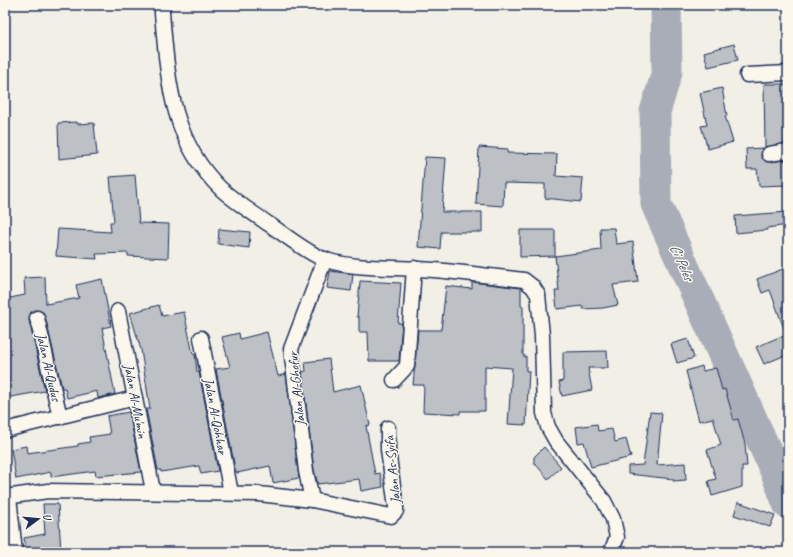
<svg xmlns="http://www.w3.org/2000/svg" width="793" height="557" viewBox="0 0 793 557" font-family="Caveat,sans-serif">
	<rect width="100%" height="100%" fill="#f2efe6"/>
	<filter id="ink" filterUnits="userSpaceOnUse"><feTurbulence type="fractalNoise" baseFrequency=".025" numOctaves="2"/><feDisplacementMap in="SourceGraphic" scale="8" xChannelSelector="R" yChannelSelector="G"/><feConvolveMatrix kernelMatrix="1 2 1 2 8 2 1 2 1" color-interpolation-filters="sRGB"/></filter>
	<g filter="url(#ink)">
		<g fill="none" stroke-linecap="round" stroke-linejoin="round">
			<polyline stroke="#a9adb7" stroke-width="31" points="666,5 667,72 655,112 656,204 777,475 788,504"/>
		</g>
		<g fill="#bdc0c4" stroke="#1b2f5e">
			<polygon points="734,44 738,60 708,67 704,52"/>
			<polygon points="764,84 788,84 788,143 765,147"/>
			<polygon points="722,88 727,116 725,116 733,142 708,149 701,126 707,125 700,93"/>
			<polygon points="77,122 77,124 94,123 97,155 59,159 58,123"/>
			<polygon points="479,147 508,149 507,153 557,154 556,176 583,178 581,202 545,198 545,184 504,183 503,206 476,204"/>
			<polygon points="763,148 761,156 766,162 788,160 788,185 759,186 757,169 747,169 746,149"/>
			<polygon points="425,157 446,158 442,212 482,212 482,232 441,232 440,249 418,247"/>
			<polygon points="135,175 139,223 169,224 168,258 128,256 128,253 96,254 97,259 56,256 58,229 111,232 110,222 114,222 110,177"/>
			<polygon points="788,212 788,225 767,228 767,230 736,233 735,216"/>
			<polygon points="600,228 614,228 616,244 633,242 638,282 613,285 618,305 603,308 583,309 583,306 557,309 555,291 559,291 555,256 520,257 520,230 555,230 555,256 601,250"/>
			<polygon points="219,229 250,232 249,248 218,244"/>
			<polygon points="788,267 788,334 786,334 770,290 762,293 757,279"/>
			<polygon points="330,271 353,274 351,291 327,288"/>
			<polygon points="45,277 46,304 79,298 76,285 102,279 111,326 102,328 115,394 98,398 97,391 67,398 65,388 62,388 45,316 43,312 35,310 31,312 29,320 45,391 5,398 5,299 25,295 24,278"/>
			<polygon points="360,281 401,283 398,323 402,323 399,361 369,361 368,332 359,332 359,317 357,317"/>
			<polygon points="472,282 521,288 521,306 523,306 523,356 526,356 526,371 529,371 526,425 508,424 512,368 485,366 485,411 460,411 460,414 423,412 424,385 413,385 418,330 441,330 446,286 472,289"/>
			<polygon points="159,305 162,316 184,312 193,354 195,354 197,372 199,372 218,471 201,474 199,466 161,472 161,470 158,470 146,409 150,409 141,350 130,313"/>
			<polygon points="267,332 278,376 286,374 299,478 273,483 270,466 237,473 235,469 216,369 230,367 222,337 239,333 240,339"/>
			<polygon points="782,336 788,349 788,354 764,364 756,347"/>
			<polygon points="688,339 694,358 677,363 671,344"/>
			<polygon points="607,351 608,368 588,368 592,390 562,396 559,382 563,381 563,352"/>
			<polygon points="329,359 333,392 361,385 370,425 366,426 375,474 380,473 383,487 361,491 359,479 318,484 314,470 302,372 306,371 305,362"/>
			<polygon points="702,366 703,371 716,368 722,390 725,389 734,420 738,419 745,444 747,466 742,466 742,487 712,496 708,481 716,479 707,450 721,445 713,418 699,421 686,371"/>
			<polygon points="129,412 141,472 96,476 95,471 51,477 51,472 16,479 11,449 26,446 27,453 78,446 78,444 90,442 89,437 110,434 107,416"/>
			<polygon points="650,412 662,413 657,465 685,463 686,480 673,481 673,479 628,474 628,466 643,465"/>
			<polygon points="597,424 598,431 612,429 615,442 626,439 631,457 591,467 584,442 578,443 576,427"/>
			<polygon points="544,447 561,467 548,479 534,462 534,457"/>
			<polygon points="738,502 775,515 770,527 734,515"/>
			<polygon points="43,504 58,504 61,552 26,552 24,538 45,534"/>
		</g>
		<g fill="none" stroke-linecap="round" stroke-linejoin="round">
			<g stroke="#1b2f5e" stroke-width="17">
				<g id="minor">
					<path d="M163 5 162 13C168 79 170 139 221 189 235 202 252 212 267 223 283 233 308 254 326 260 355 269 388 267 419 269 454 271 489 276 524 280L533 287 538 295 542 335 544 413 548 427 556 441 604 501 613 519 617 537 611 552"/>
					<polyline points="747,75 788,73"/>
					<polyline points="769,154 788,151"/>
					<polyline points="118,311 153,491"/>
					<polyline points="37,318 60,417"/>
					<polyline points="201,338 231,493"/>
					<polyline points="394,380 407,366 414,268"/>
					<polyline points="5,430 135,398"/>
					<polyline points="5,497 48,491 259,494 312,500 391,516 396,511 396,507 388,450 388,428"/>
					<polyline points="9,497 15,552"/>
					<polyline points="312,500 306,471 291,349 325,259"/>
				</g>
			</g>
			<use href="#minor" stroke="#fbf7ec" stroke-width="14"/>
		</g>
	</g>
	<g text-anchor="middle" stroke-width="3" stroke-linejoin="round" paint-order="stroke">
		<g font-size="14" fill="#1b2f5e" stroke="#fbf7ec">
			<text transform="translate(49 367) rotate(77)" y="5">Jalan Al-Qudus</text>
			<text transform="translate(296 389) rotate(-96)" y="5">Jalan Al-Ghofur</text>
			<text transform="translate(136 401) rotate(79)" y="5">Jalan Al-Mu'min</text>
			<text transform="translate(216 416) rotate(79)" y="5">Jalan Al-Qohhar</text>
			<text transform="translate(392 470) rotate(-96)" y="5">Jalan As-Syifa</text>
		</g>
		<g font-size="15" font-style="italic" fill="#465579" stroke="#fbf7ec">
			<text transform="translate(682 262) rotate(66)" y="5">Ci Peles</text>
		</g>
	</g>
	<rect width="793" height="557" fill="none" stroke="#fbf7ec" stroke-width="20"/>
	<rect x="10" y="10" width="773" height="537" fill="none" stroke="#1b2f5e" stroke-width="1.5" filter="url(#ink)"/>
	<g transform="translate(38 519) rotate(74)" stroke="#fbf7ec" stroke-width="3" paint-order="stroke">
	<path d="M0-3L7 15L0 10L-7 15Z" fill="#1b2f5e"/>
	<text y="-6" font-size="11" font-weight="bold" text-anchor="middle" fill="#1b2f5e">U</text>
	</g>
</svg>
